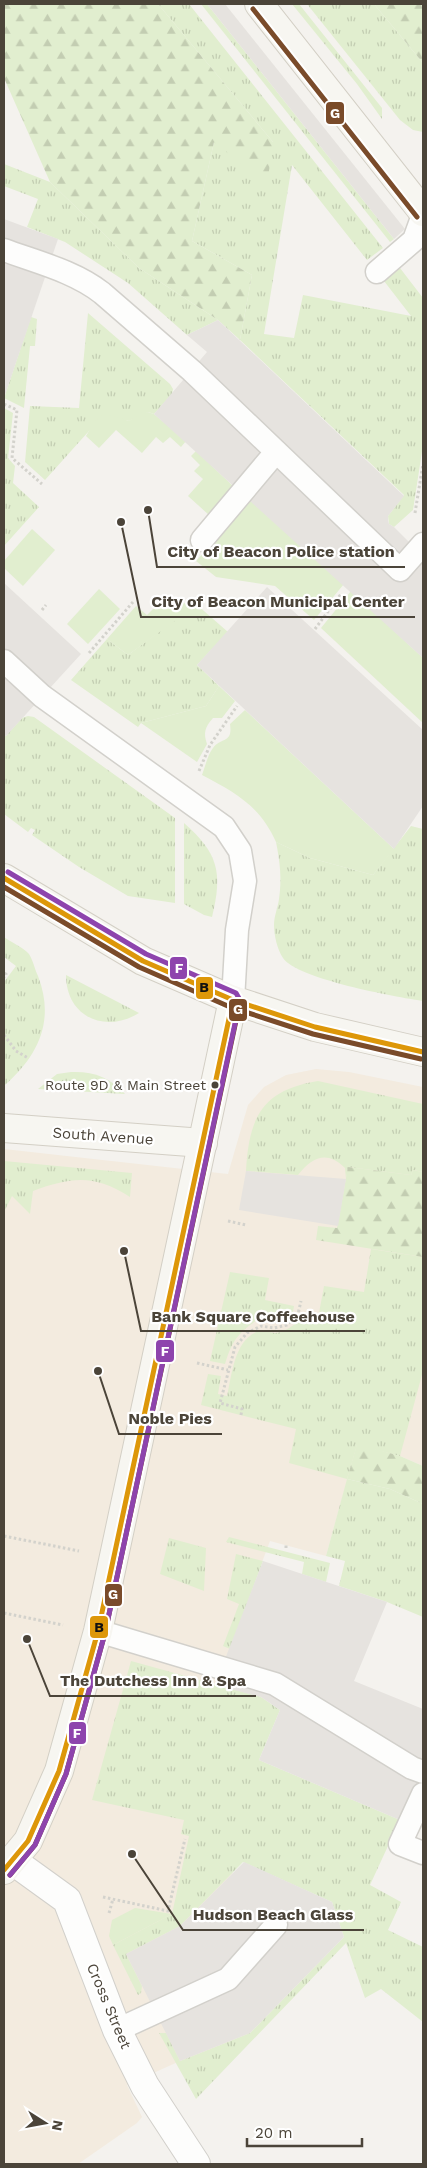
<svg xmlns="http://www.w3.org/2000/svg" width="427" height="2168" viewBox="0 0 427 2168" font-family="'Work Sans',sans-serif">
	<defs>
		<pattern id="grass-tufts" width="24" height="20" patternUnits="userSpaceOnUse" patternTransform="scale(1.25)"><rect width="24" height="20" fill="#e1eecf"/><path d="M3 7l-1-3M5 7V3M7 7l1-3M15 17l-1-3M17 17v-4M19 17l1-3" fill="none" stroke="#c3cdb2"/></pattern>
		<pattern id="forest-firs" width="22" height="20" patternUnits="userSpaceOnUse" patternTransform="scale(1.25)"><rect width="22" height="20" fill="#e1eecf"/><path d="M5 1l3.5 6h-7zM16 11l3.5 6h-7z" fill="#c3cdb2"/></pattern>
	</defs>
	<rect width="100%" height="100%" fill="#f4f2ee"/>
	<polygon fill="#f3ebdf" points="316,1069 349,1072 423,1087 423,1466 400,1456 357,1445 326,1556 270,1541 213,1693 250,2033 180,2061 127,2085 142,2117 137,2123 78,2164 4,2164 4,1149 228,1174 248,1105 264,1087 286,1075"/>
	<g fill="url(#grass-tufts)">
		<polygon points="158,4 189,4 383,248 367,260 292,165 264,334 294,338 303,295 411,316 384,281 400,268 423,298 423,445 413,510 394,527 389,524 388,516 404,495 240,340 252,275 192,241 214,142 273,142"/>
		<polygon points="201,4 207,4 394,239 390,242"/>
		<polygon points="292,4 299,4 382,108 382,119 357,84"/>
		<polygon points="307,4 374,4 423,63 423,132 413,130 400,120"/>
		<polygon points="4,164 50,182 139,268 218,320 187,335 128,283 65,242 27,227 38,199 4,186"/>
		<polygon points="88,313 170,384 173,389 172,394 154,414 148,412 129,421 125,420 89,431 45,480 25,462 30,406 79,408"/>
		<polygon points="31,317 37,319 35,346 30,346 24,408 4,398"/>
		<polygon points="4,408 13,413 8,458 15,466 13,483 39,507 4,546"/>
		<polygon points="196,604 228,632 197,665 219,686 206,706 141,723 138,727 71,680 107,639 128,655"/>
		<polygon points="28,716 34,717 175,818 175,903 128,896 79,867 32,835 35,830 31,828 28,832 4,814 4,735 6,736 22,718"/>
		<path d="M184 823C218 853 223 872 212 917L204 915 184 904Z"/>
		<path d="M411 826 423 829V1001C396 997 297 979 283 958 277 949 274 935 274 925 274 916 278 907 279 899 282 879 280 862 276 842L310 858 373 875Z"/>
		<path d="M4 937C11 942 24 948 29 954 33 960 35 970 38 976 55 1020 39 1055 5 1085L4 982 16 966 4 957Z"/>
		<path d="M66 975 139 1013C105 1034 66 1017 66 975Z"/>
		<path d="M71 1072C93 1071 110 1077 125 1094L38 1089 57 1074Z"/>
		<path d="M318 1081 423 1104V1172L413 1170 411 1175 348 1167 346 1179 345 1168C327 1150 312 1157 298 1175L246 1171C249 1117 262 1090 318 1081Z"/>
		<path d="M4 1161 132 1173 130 1197C94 1174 72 1177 33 1191L30 1214 12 1196 4 1212Z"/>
		<path d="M371 1249 423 1257V1371L400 1456 357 1445 347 1479 390 1489 423 1504V1617L387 1602 339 1586 345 1561 326 1556 347 1479 289 1463 296 1429 201 1405 208 1374 221 1376 218 1394 227 1396C232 1375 234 1339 259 1331 264 1330 270 1333 275 1333 289 1332 297 1321 307 1313H319L324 1286 364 1292Z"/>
		<path d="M230 1272 269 1278 265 1300 294 1306C292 1326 272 1323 257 1320 237 1334 232 1341 225 1364L210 1361Z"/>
		<polygon points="229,1537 330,1563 326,1582 302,1574 304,1562 226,1542"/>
		<polygon points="169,1538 206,1548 204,1591 160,1574"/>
		<polygon points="236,1554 263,1561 230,1649 223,1646 239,1604 227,1599"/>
		<polygon points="131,1661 261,1697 280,1710 259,1760 400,1820 370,1885 401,1902 388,1930 423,1947 423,2022 381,1989 365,1998 346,1943 196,2099 159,2033 166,2033 180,2061 250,2033 344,1937 332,1902 243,1862 180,1926 126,1954 142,1986 141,1993 138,1995 113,1945 172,1914 189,1836 181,1834 184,1820 92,1800"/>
	</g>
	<g fill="url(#forest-firs)">
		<polygon points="4,4 158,4 273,142 267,185 214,142 192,241 252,275 240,340 218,320 139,268 50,182 4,78"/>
		<polygon points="374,4 423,4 423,63"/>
		<polygon points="348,1167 411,1175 413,1170 423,1172 423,1257 316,1240 318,1226 337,1228"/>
		<polygon points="357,1444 400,1456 423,1466 423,1504 390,1489 347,1479"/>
	</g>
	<g fill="#e1eecf">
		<path d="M148 412 154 414 186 441 181 447 170 437 163 443 156 437 142 453 116 430 99 448 86 436C101 410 102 412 129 421L141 413Z"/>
		<polygon points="196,451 234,487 209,515 188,496 203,479 194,471 200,465 191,456"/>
		<polygon points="251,501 344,584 314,620 275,586 216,577 196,561"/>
		<polygon points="32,529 55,550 23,586 4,568 4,561"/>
		<polygon points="99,589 120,609 88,644 67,624"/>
		<polygon points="351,591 423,658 423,723 321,628"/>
		<polygon points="164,598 175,607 181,600 191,609 128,655 107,639 136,606 147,615"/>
		<path d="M219 686 235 701 222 718H213C205 727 203 733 207 744L197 762 141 723 206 706Z"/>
		<path d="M245 710 394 849 373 875 310 858 276 842C260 806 236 793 202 775 205 767 208 754 213 748 221 737 233 744 230 724Z"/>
		<polygon points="135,1908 172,1914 113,1945 109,1936 112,1920"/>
	</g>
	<g fill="#e6e3df">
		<polygon points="207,4 225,4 405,229 394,239"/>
		<polygon points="4,219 58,239 4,398"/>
		<polygon points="218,320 404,496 388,516 388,520 389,524 394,527 423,556 423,658 154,414 207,352 187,335"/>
		<polygon points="4,583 81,654 6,736 4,735"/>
		<polygon points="267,587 423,730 423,806 394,849 197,665"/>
		<polygon points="246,1171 346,1179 338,1226 239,1210"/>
		<polygon points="263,1561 387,1602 354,1681 423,1709 423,1823 421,1829 259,1760 280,1710 261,1697 215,1685"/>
		<polygon points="244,1862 332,1902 344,1937 250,2033 180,2061 126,1954 180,1926"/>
	</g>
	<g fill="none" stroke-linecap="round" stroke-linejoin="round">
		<g stroke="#d2d0cb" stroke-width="25">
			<g id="lane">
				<path d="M4 250C36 262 74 271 102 293L192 371 400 570 423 544"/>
				<polyline points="377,272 414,240 423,215"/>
				<polyline points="202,540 276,452"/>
				<polyline points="4,661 42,696 224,827 240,851 245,881 237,930 233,1000"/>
				<polyline points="98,1631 275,1684 412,1768 423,1772"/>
				<polyline points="423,1794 400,1844 423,1853"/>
				<polyline points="117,2030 228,1979 276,1925"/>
			</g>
		</g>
		<g stroke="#d2d0cb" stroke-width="30">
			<polyline id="street" points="13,1861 67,1900 117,2030 145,2086 196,2164"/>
		</g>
		<g stroke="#d3cfc5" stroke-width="30">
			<g id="secondary">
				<polyline points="259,4 423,212"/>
				<polyline points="4,878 143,961 233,1000 315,1027 423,1052"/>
				<polyline points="4,1128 203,1143"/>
				<polyline points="4,1870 28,1841 59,1771 98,1631 233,1000"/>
			</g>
		</g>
		<g stroke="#d3d2cc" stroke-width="3" stroke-dasharray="2.5 2.5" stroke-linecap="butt">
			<polyline points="4,404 17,410 12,458 42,484"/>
			<polyline points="415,513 423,464"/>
			<polyline points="42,610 46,605"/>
			<polyline points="315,629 341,594"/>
			<polyline points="89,653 133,602"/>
			<polyline points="199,771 210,745 237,706"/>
			<polyline points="4,973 6,974 4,977"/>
			<polyline points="4,1035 16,1051 28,1058"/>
			<polyline points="228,1221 246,1225"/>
			<polyline points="197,1363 228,1370"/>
			<polyline points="241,1415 242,1409 220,1403 235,1347 247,1333 261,1326 274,1328 287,1325 298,1314 301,1301"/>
			<polyline points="4,1536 79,1551"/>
			<polyline points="286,1548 286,1545"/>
			<polyline points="4,1613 63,1625"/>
			<polyline points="103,1897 168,1911 185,1839"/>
			<polyline points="109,1913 113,1899"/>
		</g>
		<use href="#lane" stroke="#fdfdfc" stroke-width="22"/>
		<use href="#street" stroke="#fdfdfc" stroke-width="28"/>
		<use href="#secondary" stroke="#f7f6f1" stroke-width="28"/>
		<g stroke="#fff" stroke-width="9">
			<g id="bus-1">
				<polyline points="4,878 143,961 233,1000 315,1027 423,1052"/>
				<polyline points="4,1870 28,1841 59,1771 98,1631 233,1000"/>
			</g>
		</g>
		<g stroke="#fff" stroke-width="9">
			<g id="bus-2">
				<polyline points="253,9 417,217"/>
				<polyline points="4,887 139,967 230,1007 313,1034 421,1059"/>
				<polyline points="10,1875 35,1845 66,1774 105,1633 240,1002"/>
			</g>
		</g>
		<g stroke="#fff" stroke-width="9">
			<polyline id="bus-3" points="8,872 146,954 236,993 240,1000 105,1633 66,1774 35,1845 10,1875"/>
		</g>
		<use href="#bus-1" stroke="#dd9709" stroke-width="5"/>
		<use href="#bus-2" stroke="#7a4b2a" stroke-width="5"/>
		<use href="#bus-3" stroke="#8e44ad" stroke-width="5"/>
	</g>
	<circle fill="#4b4439" stroke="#fff" stroke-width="2" cx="215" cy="1085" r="4.5"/>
	<g text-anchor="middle" stroke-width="4.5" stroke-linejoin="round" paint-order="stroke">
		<g font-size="14" fill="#4b4439" stroke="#fff" text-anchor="end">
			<text x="206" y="1090">Route 9D &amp; Main Street</text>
		</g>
		<g font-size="15" fill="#4b4439" stroke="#fff">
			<text transform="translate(103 1136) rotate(4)" y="5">South Avenue</text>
			<text transform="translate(109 2006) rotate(67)" y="5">Cross Street</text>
		</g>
	</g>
	<path fill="none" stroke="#4b4439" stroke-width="2" d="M148 510L157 567H405M121 522L141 617H415M124 1251L141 1331H365M98 1371L119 1434H222M27 1639L50 1696H256M132 1854L183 1930H364"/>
	<g fill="#4b4439" stroke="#fff" stroke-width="2">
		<circle cx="148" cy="510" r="5"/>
		<circle cx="121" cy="522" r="5"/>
		<circle cx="124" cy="1251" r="5"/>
		<circle cx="98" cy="1371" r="5"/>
		<circle cx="27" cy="1639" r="5"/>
		<circle cx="132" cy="1854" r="5"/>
	</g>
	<g font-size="16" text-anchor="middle" font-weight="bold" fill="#4b4439" stroke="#fff" stroke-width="4.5" stroke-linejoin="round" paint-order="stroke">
		<text x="281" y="557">City of Beacon Police station</text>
		<text x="278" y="607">City of Beacon Municipal Center</text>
		<text x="253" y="1322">Bank Square Coffeehouse</text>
		<text x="170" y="1424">Noble Pies</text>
		<text x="153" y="1686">The Dutchess Inn &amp; Spa</text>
		<text x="273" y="1920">Hudson Beach Glass</text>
	</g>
	<g stroke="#fff" stroke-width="2">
		<rect x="325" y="101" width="20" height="24" rx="5" fill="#7a4b2a"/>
		<rect x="169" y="956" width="19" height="24" rx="5" fill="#8e44ad"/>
		<rect x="195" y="976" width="19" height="24" rx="5" fill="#dd9709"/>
		<rect x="228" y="998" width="20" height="24" rx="5" fill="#7a4b2a"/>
		<rect x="155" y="1339" width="20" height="24" rx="5" fill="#8e44ad"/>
		<rect x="104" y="1583" width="19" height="24" rx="5" fill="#7a4b2a"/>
		<rect x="89" y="1615" width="20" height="24" rx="5" fill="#dd9709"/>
		<rect x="68" y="1721" width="19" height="24" rx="5" fill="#8e44ad"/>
	</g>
	<g font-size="14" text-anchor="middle" font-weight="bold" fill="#fff">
		<text x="335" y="118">G</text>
		<text x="179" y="973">F</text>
		<text x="238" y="1014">G</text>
		<text x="165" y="1356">F</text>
		<text x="113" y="1599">G</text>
		<text x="77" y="1738">F</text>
	</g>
	<g font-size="14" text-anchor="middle" font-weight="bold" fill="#111">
		<text x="204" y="992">B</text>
		<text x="99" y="1632">B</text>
	</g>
	<rect width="427" height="2168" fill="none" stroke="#4b4439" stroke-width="10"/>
	<g transform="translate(45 2123) rotate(101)" stroke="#ffffff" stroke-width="4" paint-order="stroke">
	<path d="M0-4L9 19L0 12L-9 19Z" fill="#4b4439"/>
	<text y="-8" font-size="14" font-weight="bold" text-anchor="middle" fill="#4b4439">N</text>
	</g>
	<path d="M247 2138v8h115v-8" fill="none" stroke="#4b4439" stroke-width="2.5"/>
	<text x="255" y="2138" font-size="15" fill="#4b4439" stroke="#ffffff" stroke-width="4" paint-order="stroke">20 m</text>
</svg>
